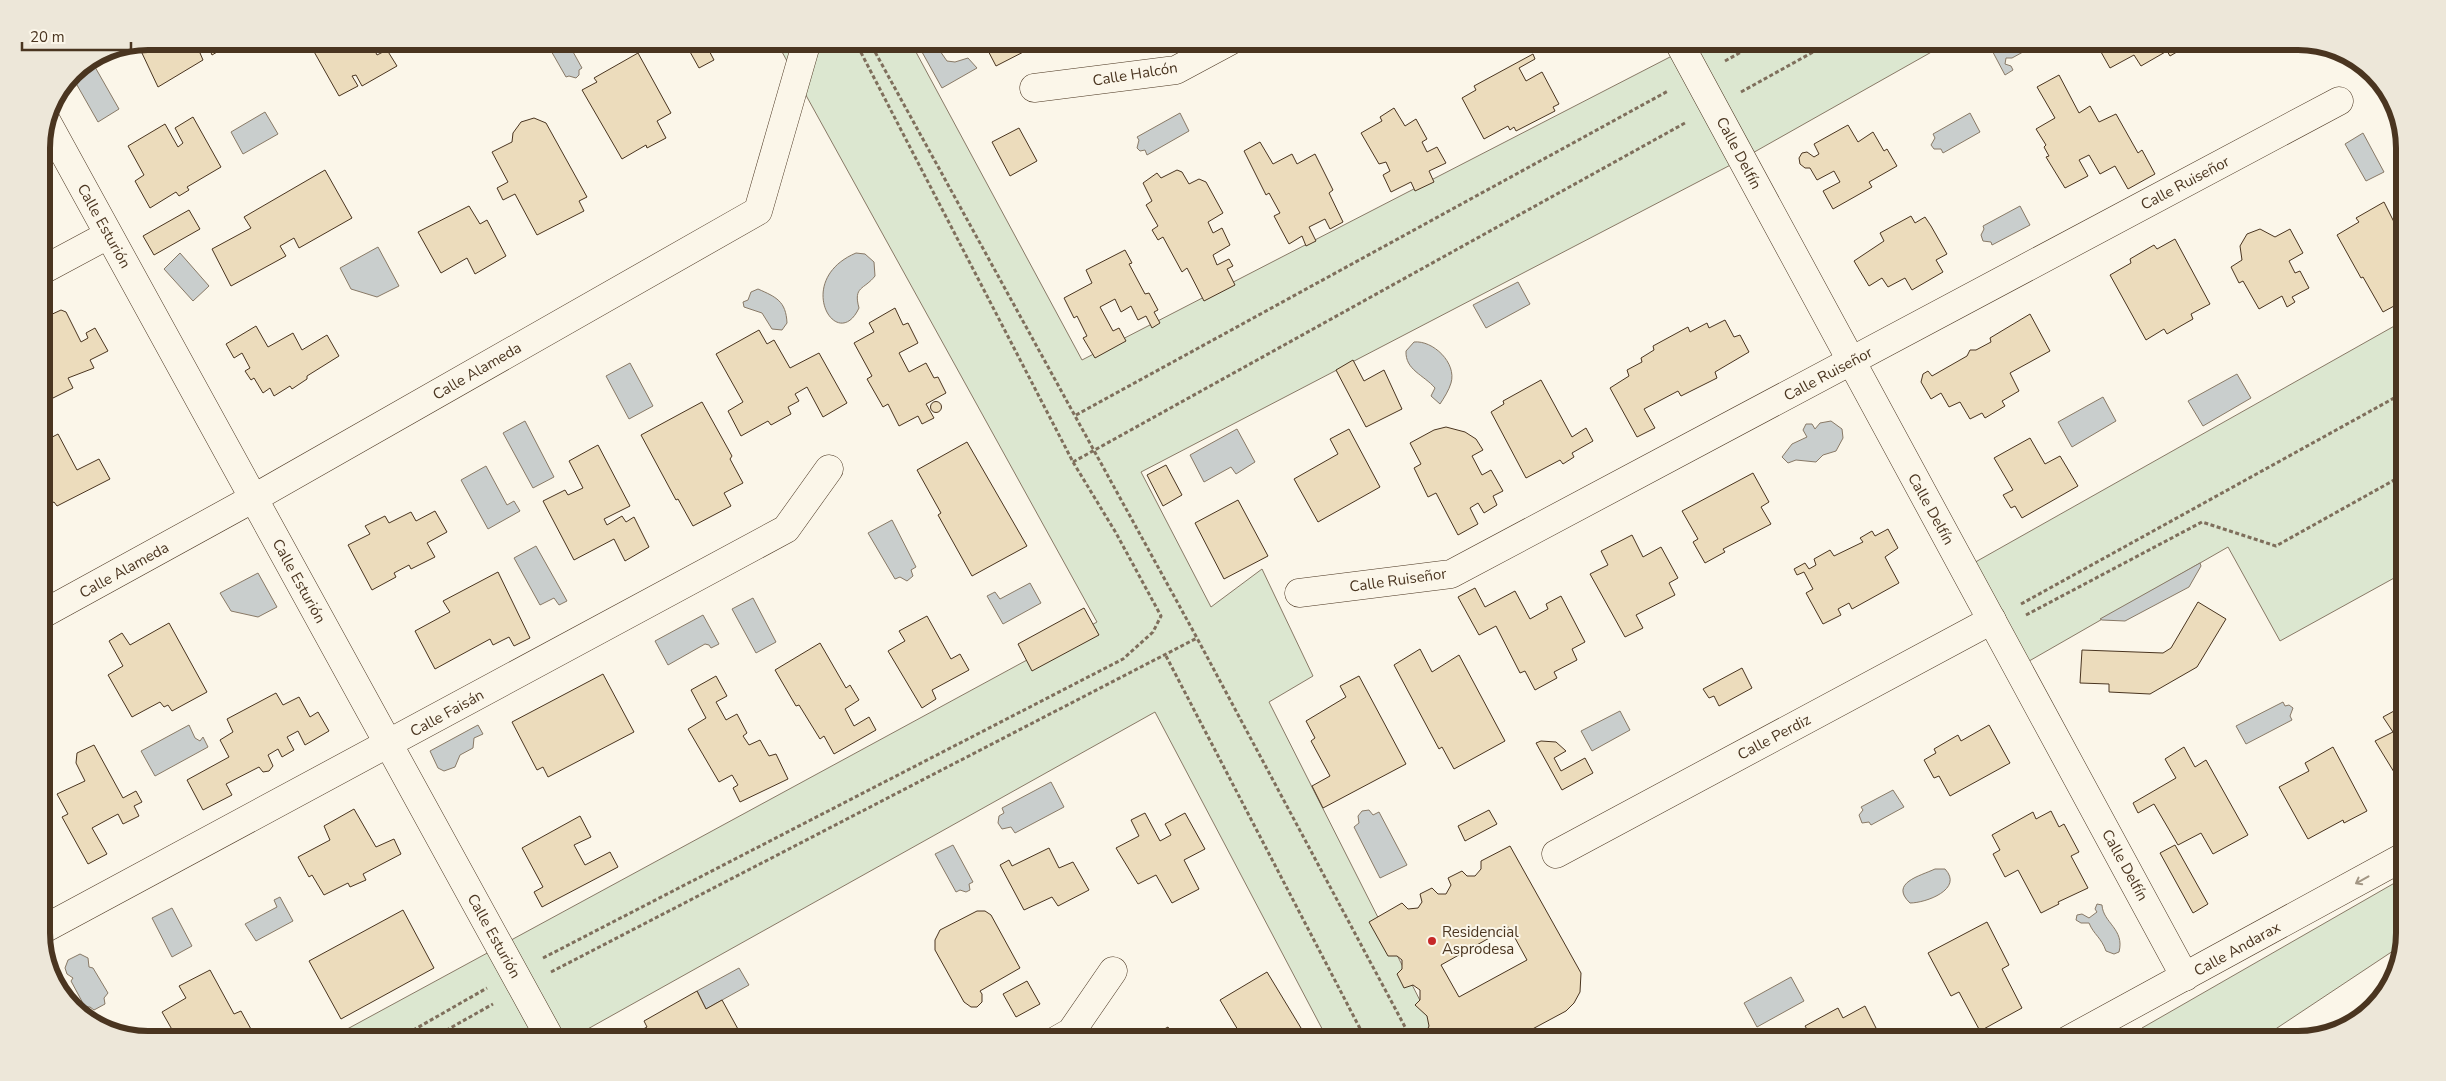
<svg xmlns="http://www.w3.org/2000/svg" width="2446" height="1081" viewBox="0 0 2446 1081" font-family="'Nunito Sans',sans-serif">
	<rect width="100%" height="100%" fill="#fbf6e9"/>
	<g fill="#dce7d0" stroke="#887966">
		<polygon points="776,41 910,41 1082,360 1701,41 1951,41 1742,159 1141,472 1211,607 1262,569 1313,676 1269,702 1440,1040 1328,1040 1155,712 568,1040 327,1040 1097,622"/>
		<polygon points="2405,320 2405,572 2280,641 2228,547 2017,668 1963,569"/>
		<polygon points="2405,877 2405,933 2402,945 2259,1040 2150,1040 2142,1028"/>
	</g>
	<g fill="#c9cecd" stroke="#887966">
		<polygon points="567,41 582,68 579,70 579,75 576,78 569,76 566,77 546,42"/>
		<polygon points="1609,41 1630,41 1631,43 1615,52"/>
		<polygon points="1987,41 2043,41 2012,58 2006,58 2005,64 2011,66 2013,70 2005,75"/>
		<polygon points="931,47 940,51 947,61 955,62 968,58 977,68 942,88 922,52"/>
		<polygon points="91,60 119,109 98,122 73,78 89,71 90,68 87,64"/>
		<polygon points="265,112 278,134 243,154 231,132"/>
		<polygon points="1180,113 1189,131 1147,155 1145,150 1140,151 1137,148 1139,140 1137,137"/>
		<polygon points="1970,113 1980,132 1943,153 1941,149 1934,149 1931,145 1935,138 1933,134"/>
		<polygon points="2363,133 2384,172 2366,181 2345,144"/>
		<polygon points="2020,206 2030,225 1992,245 1991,242 1983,241 1981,235 1984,229 1983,226"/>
		<polygon points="378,247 399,286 377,297 351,289 340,268"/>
		<polygon points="180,253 209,286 193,301 164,269"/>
		<path d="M856 253 865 254 874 262 875 276C864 290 853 286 859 308 837 355 792 280 856 253Z"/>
		<polygon points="1518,282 1530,304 1486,328 1473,305"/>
		<path d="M758 289C776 297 786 301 787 323L782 330 772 329 762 313 744 307 743 302 748 300 751 292Z"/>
		<path d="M1414 342C1433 340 1457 363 1451 383 1449 390 1444 398 1440 404L1431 396 1435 388C1424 375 1405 370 1406 351Z"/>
		<polygon points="630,363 653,406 629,419 606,376"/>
		<polygon points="2237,374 2251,398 2203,426 2188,401"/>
		<polygon points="2103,397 2116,421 2072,447 2058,422"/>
		<polygon points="525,421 554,477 533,488 503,433"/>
		<polygon points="1831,421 1842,429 1843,438 1836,451 1823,455 1816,462 1796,460 1788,463 1782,457 1792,444 1807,437 1803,430 1806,424 1812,424 1815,429 1820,423"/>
		<polygon points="1237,429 1255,462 1236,474 1231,467 1204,482 1190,455"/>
		<polygon points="486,466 507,505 514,501 520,511 488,529 461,480"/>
		<polygon points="892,520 916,567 911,570 913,576 907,581 900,577 895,579 868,533"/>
		<polygon points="536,546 567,601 559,605 554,598 540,605 514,558"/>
		<polygon points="2200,563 2201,566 2189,587 2125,621 2102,620 2100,619"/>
		<polygon points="258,573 277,607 258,617 231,611 220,593"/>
		<polygon points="1030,583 1041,603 1003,624 987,596 995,592 1000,599"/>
		<polygon points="753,598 776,642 756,653 732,609"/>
		<polygon points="703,615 719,644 711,648 709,645 705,644 668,665 655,641"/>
		<polygon points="2283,702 2285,706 2289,705 2293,708 2290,716 2292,720 2246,744 2236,726"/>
		<polygon points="1620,711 1630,730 1592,751 1581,731"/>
		<polygon points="189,725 195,738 200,741 203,737 208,747 155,776 141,751"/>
		<polygon points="478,725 483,734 474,738 473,748 460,755 455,767 444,771 438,768 430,751"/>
		<polygon points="1051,782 1064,807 1015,833 1011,827 1002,829 998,823 999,816 1004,813 1002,808"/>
		<polygon points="1893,790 1904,807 1871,825 1869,822 1862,823 1859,815 1863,810 1861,807"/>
		<polygon points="1369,810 1373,815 1379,812 1407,865 1380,878 1354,827 1359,823 1358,816 1362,811"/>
		<polygon points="953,845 973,882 969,884 970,890 966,892 960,890 956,892 935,854"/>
		<path d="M1935 869H1945C1964 889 1926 903 1910 903 1889 883 1920 876 1935 869Z"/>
		<polygon points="280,897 293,921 256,941 245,924 277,907 274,900"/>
		<path d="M2097 904 2102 905C2103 923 2125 929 2119 952L2114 954 2106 951C2101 937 2094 935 2089 923H2081L2076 920 2077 915 2082 914 2089 918 2097 912 2095 909Z"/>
		<polygon points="172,908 192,946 172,957 152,918"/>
		<polygon points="80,954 88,958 89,967 93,968 108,993 104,998 105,1004 94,1010 90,1007 85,1007 71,981 73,978 67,974 65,968 68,960"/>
		<polygon points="739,968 749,985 706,1009 697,991"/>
		<polygon points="1791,977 1804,1001 1757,1027 1744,1003"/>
	</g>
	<g fill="#ecdcbc" stroke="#4a3520" fill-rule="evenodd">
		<polygon points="148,41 178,41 179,43 183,41 234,42 212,55 209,48 200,53 203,60 158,87 141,51 145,48 142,43"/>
		<polygon points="308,41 332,41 334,45 341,41 383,41 373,47 377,55 387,50 397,66 362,86 356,75 352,76 358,86 339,96"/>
		<polygon points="425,41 445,41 430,50"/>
		<polygon points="684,41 704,41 714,60 699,68"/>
		<polygon points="944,41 964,41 948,50"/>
		<polygon points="983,41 1032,41 1035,46 996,66"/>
		<polygon points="2108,41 2184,41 2187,46 2170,56 2167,51 2141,66 2134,55 2110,68 2101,52 2111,47"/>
		<polygon points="638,53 671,113 657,121 666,138 647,148 646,145 622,159 582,90 597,82 594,78"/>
		<polygon points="1533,54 1535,59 1519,68 1526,81 1542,72 1559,104 1553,107 1555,111 1516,131 1514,127 1510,130 1508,126 1484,139 1462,98 1476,90 1474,86"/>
		<polygon points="2059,75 2079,113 2090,106 2099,122 2116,114 2138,153 2142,150 2155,174 2128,189 2115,166 2100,174 2089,155 2079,160 2088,176 2065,188 2046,157 2049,156 2044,147 2046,145 2036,129 2055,118 2037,87"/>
		<polygon points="2391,103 2397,120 2389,104"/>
		<polygon points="1394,108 1405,126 1416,119 1427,139 1422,142 1427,152 1437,147 1446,163 1429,171 1434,182 1415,191 1411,182 1391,192 1383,175 1390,171 1386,162 1379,164 1361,133 1382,121 1380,117"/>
		<polygon points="193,117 221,167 187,187 189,190 179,196 176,192 150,208 135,181 144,175 128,146 165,124 178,147 183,143 175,128"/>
		<polygon points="534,118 546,123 587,197 579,201 584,211 537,235 515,194 503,200 497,188 508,182 492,152 512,142 513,133 521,122"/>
		<polygon points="1848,125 1858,142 1873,132 1884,151 1887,149 1897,166 1869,182 1872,187 1833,209 1823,191 1840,182 1834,171 1817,180 1810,168 1805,168 1800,164 1799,158 1802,153 1807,152 1814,157 1819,154 1814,144"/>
		<polygon points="1019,128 1037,161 1010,176 992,142"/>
		<polygon points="1260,142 1273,164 1292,154 1297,164 1315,154 1333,190 1329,193 1343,222 1330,229 1325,219 1309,227 1316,241 1306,246 1302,236 1289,244 1274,216 1280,213 1269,193 1266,195 1244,151"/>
		<polygon points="325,170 352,218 299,248 294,238 280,246 286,256 231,286 212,249 251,228 244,217"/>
		<polygon points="1177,170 1182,172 1189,184 1199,179 1206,182 1223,213 1208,222 1213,233 1222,228 1230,245 1213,255 1217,265 1229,259 1233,266 1227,269 1235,285 1204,301 1187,268 1182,272 1163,237 1158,240 1152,230 1158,226 1146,205 1152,201 1143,183 1157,173 1161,178"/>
		<polygon points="2384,202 2399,232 2403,230 2405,232 2405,284 2401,286 2405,292 2405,300 2383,312 2363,277 2361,278 2337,235 2359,222 2356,218"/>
		<polygon points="469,206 480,224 487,220 506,256 475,274 467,258 441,273 418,232"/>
		<polygon points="189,210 200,229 154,255 143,236"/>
		<polygon points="1911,216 1915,223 1925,217 1931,226 1947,254 1936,260 1943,272 1912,290 1905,278 1888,287 1882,278 1869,286 1854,261 1884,241 1880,233"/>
		<polygon points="2290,229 2303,253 2289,261 2295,273 2300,271 2309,288 2292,297 2295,302 2287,307 2282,296 2259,309 2243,281 2239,283 2231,267 2242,260 2240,246 2247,234 2260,229 2275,237"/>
		<polygon points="2175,239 2210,304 2191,314 2193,319 2179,327 2167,334 2164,329 2146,340 2110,275 2131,263 2130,259 2154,245 2157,249"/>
		<polygon points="1125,250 1132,263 1129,264 1145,294 1149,293 1158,310 1154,312 1160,323 1152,328 1146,316 1138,320 1131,306 1121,312 1115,299 1100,307 1113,331 1119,328 1126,341 1095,358 1083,338 1087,336 1077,316 1074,318 1064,298 1092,283 1086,270"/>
		<polygon points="895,308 903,325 908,323 918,343 899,353 909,372 926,363 934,378 938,377 946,393 926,404 934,418 922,424 918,416 899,426 888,404 883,407 867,379 872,376 854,343 874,332 869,323"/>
		<polygon points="61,310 66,312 81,342 88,338 86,333 95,328 108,351 90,360 94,368 68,378 73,388 43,403 41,316 44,315 46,317"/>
		<polygon points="2030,314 2050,351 2010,373 2019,391 2002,401 2005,406 1985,418 1982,413 1970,419 1960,402 1949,407 1941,393 1931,399 1921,382 1923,374 1928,371 1932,376 1967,356 1970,350 1976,350 1991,342 1990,338"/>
		<polygon points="1725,320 1734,337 1740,335 1749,352 1715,372 1717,378 1681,396 1678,391 1644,409 1655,428 1637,437 1610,388 1629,376 1627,370 1642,362 1641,358 1654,350 1653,346 1688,327 1690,332 1707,323 1709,328"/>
		<polygon points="256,326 268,347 293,333 302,350 327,335 339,356 307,376 307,379 292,389 290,386 274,396 270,388 263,393 254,378 251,380 245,371 250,368 242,353 234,358 226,344"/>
		<polygon points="759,330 767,344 774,340 790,368 819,353 847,403 823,417 807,387 795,394 799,401 788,407 791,414 771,425 768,421 741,436 728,411 743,402 716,354"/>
		<polygon points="1353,360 1364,381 1384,370 1402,409 1366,427 1336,370"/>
		<polygon points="1541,380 1572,437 1586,428 1593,441 1572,453 1574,457 1563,464 1560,460 1526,478 1491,412 1504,404 1503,401"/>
		<circle cx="936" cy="407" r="5.5"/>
		<polygon points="702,402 732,456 730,459 743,483 724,493 731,506 693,526 678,499 676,500 641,435"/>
		<polygon points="1446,427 1465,432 1476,439 1483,450 1472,456 1482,475 1491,470 1503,491 1493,496 1497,505 1484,513 1478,503 1470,508 1478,524 1458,535 1436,493 1428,497 1414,468 1421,464 1410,443 1434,430"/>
		<polygon points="1349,429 1380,487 1318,522 1294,479 1338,454 1330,439"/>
		<polygon points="58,434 77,470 99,459 110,479 57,506 54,502 41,509 41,443"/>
		<polygon points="2030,438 2045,464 2060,456 2078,486 2022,518 2015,506 2011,508 2003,495 2013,490 1994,458"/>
		<polygon points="967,442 1027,546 972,576 938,515 941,513 917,470"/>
		<polygon points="598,445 630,506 604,519 607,525 622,516 626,522 634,517 649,547 625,561 614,539 574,560 543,501 565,490 568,495 583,488 569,461"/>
		<polygon points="1166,465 1182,495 1163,506 1147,475"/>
		<polygon points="1753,473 1769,502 1761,507 1771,524 1723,549 1725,552 1705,563 1693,542 1698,539 1682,511"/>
		<polygon points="1238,500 1268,556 1224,579 1195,523"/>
		<polygon points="435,511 447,532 427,543 435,557 411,569 409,565 394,573 396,577 372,590 348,545 370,534 365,526 385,516 389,523 411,512 416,521"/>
		<polygon points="1888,529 1898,548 1885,557 1899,583 1852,609 1849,603 1838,609 1841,615 1823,624 1806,593 1813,589 1804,572 1797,575 1794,569 1805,563 1809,569 1816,565 1814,559 1830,550 1834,556 1863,542 1860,538 1872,531 1875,536"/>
		<polygon points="1632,535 1643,557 1661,547 1678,578 1669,583 1675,595 1636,615 1643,628 1625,637 1590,574 1608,565 1601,551"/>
		<polygon points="498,572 530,638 514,646 509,637 493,645 490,639 435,669 415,631 450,612 443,601"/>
		<polygon points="1475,588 1485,607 1515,591 1530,619 1548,609 1546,604 1561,596 1585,642 1572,649 1577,660 1554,672 1557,678 1535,690 1525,671 1520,673 1496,626 1479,635 1458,597"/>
		<polygon points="2198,602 2226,619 2197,667 2150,694 2109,692 2109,684 2080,683 2082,650 2163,653 2171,648"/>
		<polygon points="1084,608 1099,635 1032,671 1018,644"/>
		<polygon points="927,616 951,659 960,654 969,670 932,690 936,699 922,708 888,651 905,641 899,631"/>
		<polygon points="169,623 207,692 172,711 168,705 164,707 160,702 132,717 108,675 123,666 109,641 122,633 130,645"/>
		<polygon points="820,643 846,688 850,685 859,700 845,709 854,726 869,717 876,730 834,754 824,736 820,739 799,705 796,706 775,670"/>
		<polygon points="1420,649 1432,672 1459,655 1505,741 1454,769 1442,747 1439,749 1394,665"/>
		<polygon points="1742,668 1752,688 1719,706 1714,696 1709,698 1703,689"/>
		<polygon points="603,674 634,732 548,777 543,767 537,770 512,722"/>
		<polygon points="716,676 727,696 716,702 726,720 737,714 747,733 743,736 749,745 760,740 769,756 776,754 788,779 740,802 733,788 738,785 732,775 719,782 688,729 706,718 691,690"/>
		<polygon points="1359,676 1406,764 1323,808 1312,786 1330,776 1311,741 1315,738 1306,721 1346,697 1340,686"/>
		<polygon points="276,693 283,705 299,697 310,717 318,712 329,731 305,745 298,731 287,737 294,750 282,757 278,749 268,755 273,766 269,771 263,772 259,767 226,784 232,795 203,810 187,780 229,757 220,740 233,732 227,719"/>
		<polygon points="2405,705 2405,790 2375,741 2393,732 2383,717"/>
		<polygon points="1989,725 2010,763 1950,796 1939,776 1934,778 1924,760 1936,753 1934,749 1958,735 1961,741"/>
		<polygon points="1541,741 1556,742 1566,751 1554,758 1561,771 1585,758 1593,773 1562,790 1536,743"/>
		<polygon points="94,745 123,798 136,791 142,802 134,806 139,816 123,824 118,814 92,828 107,854 88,864 62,817 68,814 57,794 85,781 76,763 77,753"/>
		<polygon points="2184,747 2195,767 2206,760 2248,835 2213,854 2201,833 2178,845 2154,804 2138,813 2133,803 2176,778 2165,759"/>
		<polygon points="2333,747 2367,811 2344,823 2343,820 2308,839 2279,787 2309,771 2305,763"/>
		<polygon points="354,809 376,847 394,839 401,854 363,874 366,880 350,887 348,883 324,895 312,875 309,877 298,857 330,840 324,826"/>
		<polygon points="1489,810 1497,824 1465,841 1458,826"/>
		<polygon points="2051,811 2059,827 2064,824 2079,852 2071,856 2088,888 2058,902 2059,904 2041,913 2018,870 2005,877 1993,854 2000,850 1992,835 2033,812 2036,819"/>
		<polygon points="1145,813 1160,841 1171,835 1165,824 1185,813 1205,849 1184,860 1199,889 1172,903 1156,875 1138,884 1116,848 1139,836 1131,820"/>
		<polygon points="580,816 591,837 574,845 585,865 610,852 618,867 542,907 534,892 543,887 522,848"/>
		<polygon points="2175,845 2208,904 2193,913 2160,853"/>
		<path d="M1510 846 1581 973 1580 992 1574 1003 1566 1011 1512 1040H1430L1426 1033 1429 1026 1427 1016 1415 1005 1420 1000V990L1413 985 1404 988 1397 974 1402 969V960L1397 956H1388L1369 922 1402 903 1408 909 1418 908 1422 902 1420 894 1432 888 1438 894H1446L1451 885 1448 878 1462 871 1467 876H1475L1481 869V861ZM1509 927 1527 960 1459 997 1441 965Z"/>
		<polygon points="1049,848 1059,868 1073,862 1089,890 1058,906 1052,897 1024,910 1000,865 1009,860 1012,866"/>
		<polygon points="403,910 434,968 341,1019 309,961"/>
		<polygon points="977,911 985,911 991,915 1020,968 980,991 982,994 982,1002 977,1007 971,1007 964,1002 935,950 935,940 940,930"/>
		<polygon points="1987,922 2009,965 2002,969 2022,1008 1980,1031 1959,992 1951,996 1928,953"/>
		<polygon points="210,970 234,1014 241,1011 257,1040 178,1040 162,1012 186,998 179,986"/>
		<polygon points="1267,972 1301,1028 1280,1040 1244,1040 1220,1000"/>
		<polygon points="1027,981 1040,1004 1016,1017 1003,994"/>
		<polygon points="697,991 706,1009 722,1000 744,1040 623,1040 647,1027 644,1021"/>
		<polygon points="1865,1006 1882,1040 1788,1040 1801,1032 1802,1034 1808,1031 1805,1026 1838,1008 1843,1018"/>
		<polygon points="1168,1027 1175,1040 1144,1040"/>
		<polygon points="137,1029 143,1039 127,1036"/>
		<polygon points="1112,1031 1117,1040 1096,1040"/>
	</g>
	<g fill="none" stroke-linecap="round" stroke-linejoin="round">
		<g stroke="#4a3520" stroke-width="29">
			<g id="minor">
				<polyline points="1678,41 2185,977"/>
				<polyline points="1034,88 1176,70 1230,41"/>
				<polyline points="47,122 551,1040"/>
				<polyline points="41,271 108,235"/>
				<polyline points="1299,593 1451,574 2339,101"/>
				<polyline points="41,615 254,498 758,211 807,41"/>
				<polyline points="1556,854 1992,620"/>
				<polyline points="42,930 786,529 829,469"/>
				<polyline points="1057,1040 1071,1032 1113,971"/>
				<polyline points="2068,1040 2405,856"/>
			</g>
		</g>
		<g stroke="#7f6f5c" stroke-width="3" stroke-dasharray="4 2.5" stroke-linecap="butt">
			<polyline points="869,41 1197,638 1412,1040"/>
			<polyline points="1725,61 1761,41"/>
			<polyline points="1741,92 1833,41"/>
			<polyline points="1076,415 1668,91"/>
			<polyline points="1073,462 1685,123"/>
			<polyline points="2021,604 2405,392"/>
			<polyline points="2026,615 2202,522 2276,546 2405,474"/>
			<polyline points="1166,656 1366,1040"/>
			<polyline points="543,958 1123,659 1153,632 1161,616 1116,533 1073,462 855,41"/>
			<polyline points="551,972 1197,638"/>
			<polyline points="396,1040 487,988"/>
			<polyline points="429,1040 493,1004"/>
		</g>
		<use href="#minor" stroke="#fbf6e9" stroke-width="28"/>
	</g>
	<defs><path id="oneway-shaft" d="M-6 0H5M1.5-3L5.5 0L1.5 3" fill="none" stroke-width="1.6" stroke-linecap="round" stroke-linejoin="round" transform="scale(1.25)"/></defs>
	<use stroke="#a29684" href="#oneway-shaft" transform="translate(2362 880) rotate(151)"/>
	<circle fill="#c62828" stroke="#fbf6e9" stroke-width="2" cx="1432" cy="941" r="5"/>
	<g text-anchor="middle" stroke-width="4" stroke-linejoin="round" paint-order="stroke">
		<g font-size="15" fill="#4a3520" stroke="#fbf6e9">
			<text transform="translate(1135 74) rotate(-9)" y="5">Calle Halcón</text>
			<text transform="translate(1739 153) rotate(62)" y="5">Calle Delfín</text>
			<text transform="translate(2185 183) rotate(-28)" y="5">Calle Ruiseñor</text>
			<text transform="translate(104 226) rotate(61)" y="5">Calle Esturión</text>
			<text transform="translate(477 371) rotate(-30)" y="5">Calle Alameda</text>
			<text transform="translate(1828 374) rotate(-28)" y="5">Calle Ruiseñor</text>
			<text transform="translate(1931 509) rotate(61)" y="5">Calle Delfín</text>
			<text transform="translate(124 570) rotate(-29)" y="5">Calle Alameda</text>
			<text transform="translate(1398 580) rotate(-8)" y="5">Calle Ruiseñor</text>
			<text transform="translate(299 581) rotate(61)" y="5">Calle Esturión</text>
			<text transform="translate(447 713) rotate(-29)" y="5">Calle Faisán</text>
			<text transform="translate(1774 737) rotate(-28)" y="5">Calle Perdiz</text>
			<text transform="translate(2125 865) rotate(61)" y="5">Calle Delfín</text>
			<text transform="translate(494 936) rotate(61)" y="5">Calle Esturión</text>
			<text transform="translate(2237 949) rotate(-29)" y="5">Calle Andarax</text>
		</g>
		<g font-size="15" fill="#4a3520" stroke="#fbf6e9" text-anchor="start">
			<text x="1442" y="937">Residencial<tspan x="1442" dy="17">Asprodesa</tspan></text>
		</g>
	</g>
	<path d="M0 0H2446V1081H0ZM148 50H2298A98 98 0 0 1 2396 148V933A98 98 0 0 1 2298 1031H148A98 98 0 0 1 50 933V148A98 98 0 0 1 148 50Z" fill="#ede7d9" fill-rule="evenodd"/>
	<path fill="none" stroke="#4a3520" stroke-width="6" d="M148 50H2298A98 98 0 0 1 2396 148V933A98 98 0 0 1 2298 1031H148A98 98 0 0 1 50 933V148A98 98 0 0 1 148 50Z"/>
	<path d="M22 42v8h109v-8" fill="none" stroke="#4a3520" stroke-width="2.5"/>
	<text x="30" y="42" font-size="15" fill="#4a3520" stroke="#fbf6e9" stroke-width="4" paint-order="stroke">20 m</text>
</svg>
